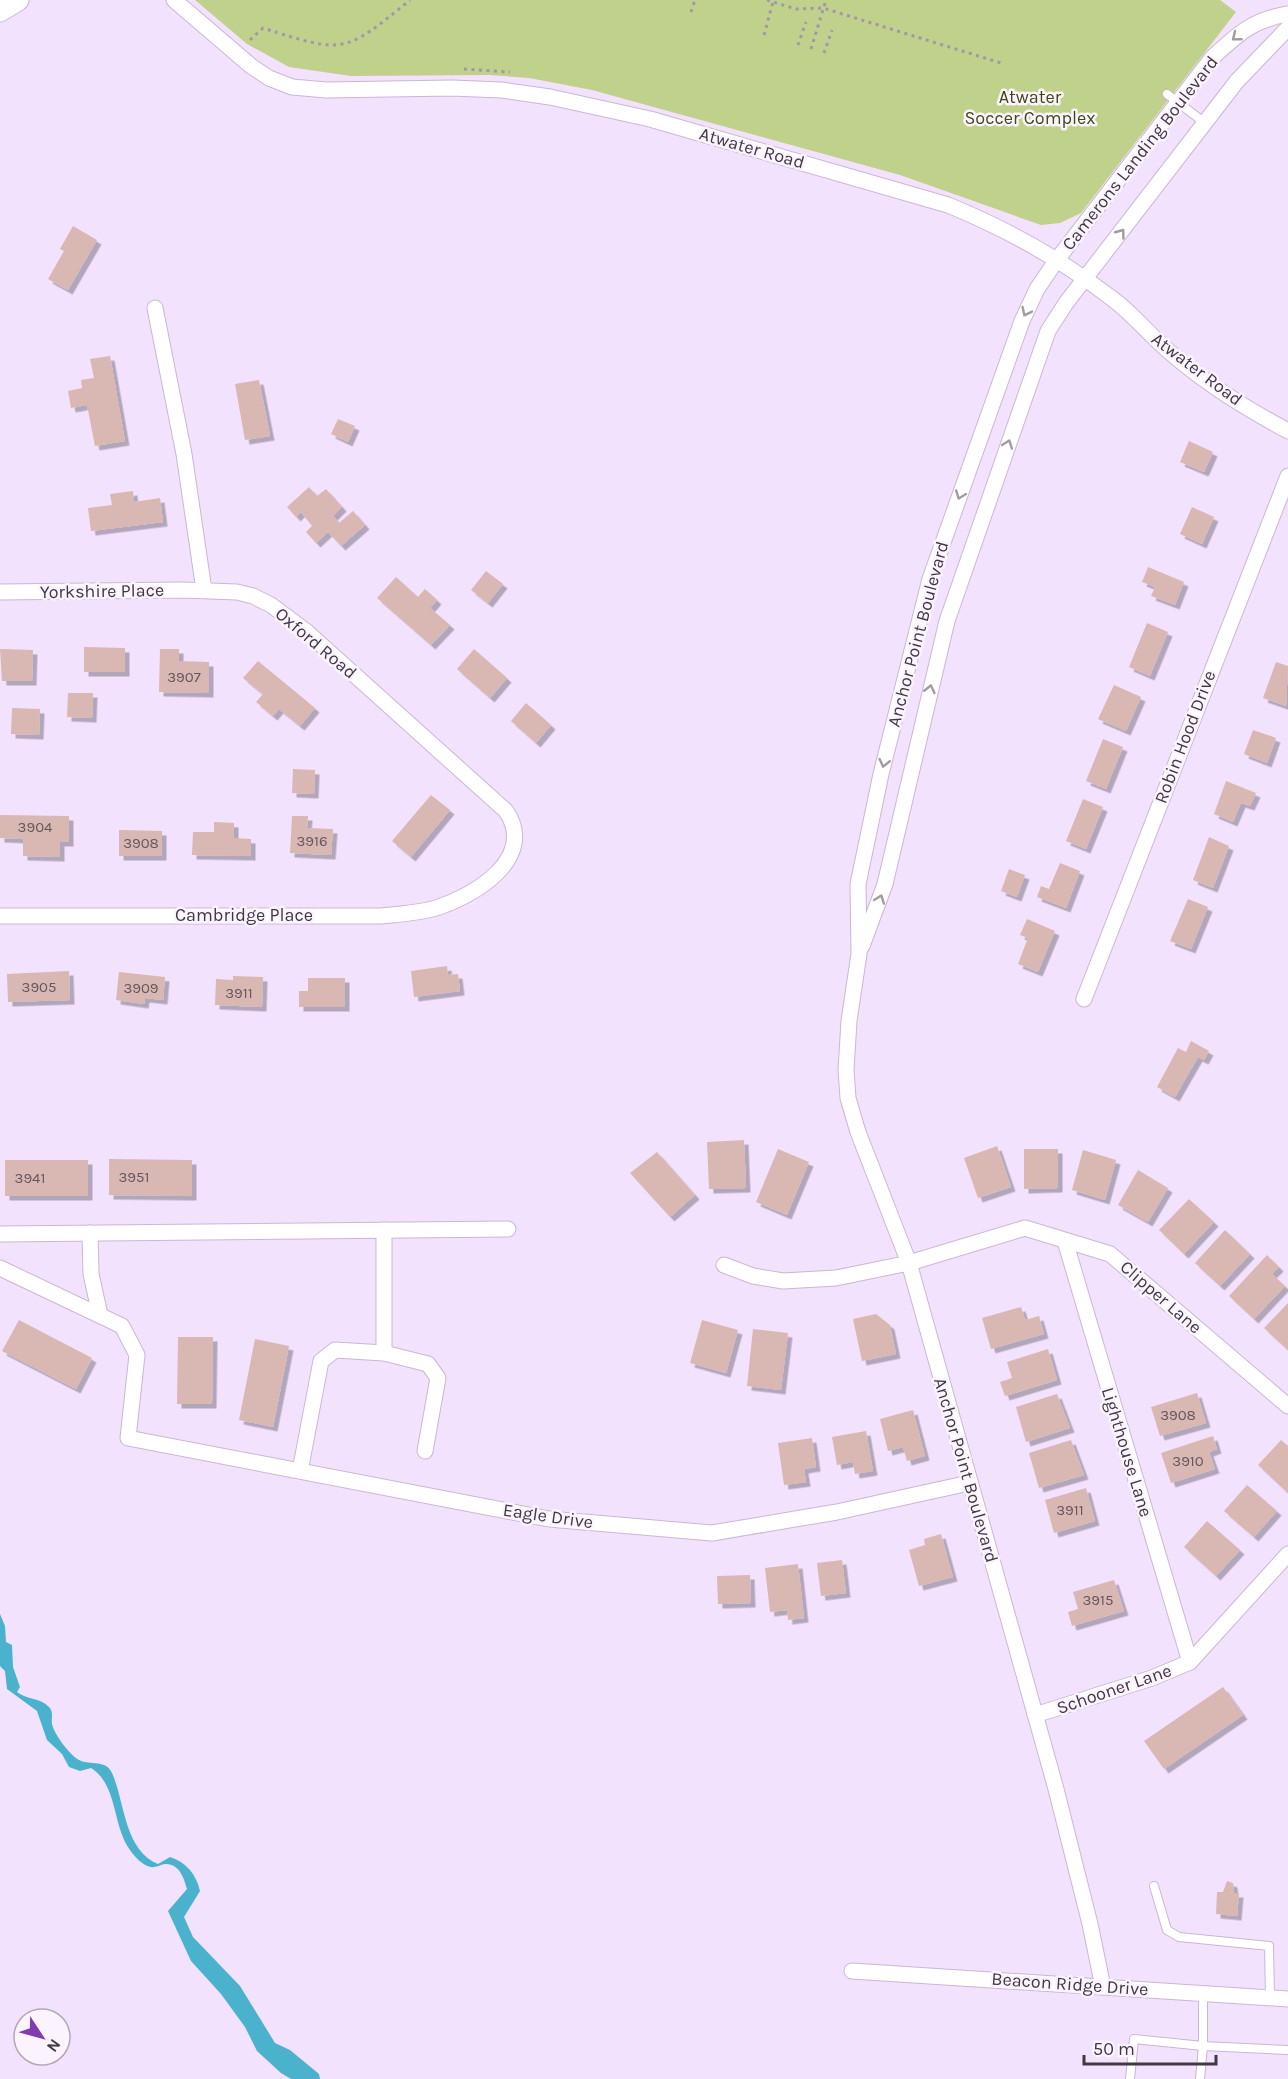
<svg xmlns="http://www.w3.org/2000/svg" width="1288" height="2079" viewBox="0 0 1288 2079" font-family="Karla,sans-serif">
	<defs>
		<filter id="shadow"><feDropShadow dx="4.5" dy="4.5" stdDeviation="0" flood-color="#0004"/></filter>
	</defs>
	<rect width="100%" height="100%" fill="#f3e2fd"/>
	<polygon fill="#c0d18c" points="195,0 1220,0 1236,12 1081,213 1060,223 1041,225 900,175 592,90 529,78 490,75 351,76 289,67 247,44"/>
	<path fill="#4ab2cc" d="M0 1614 5 1626 6 1642 12 1645 13 1667 20 1687 17 1692C27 1700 39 1697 49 1707 54 1712 51 1718 52 1724 54 1734 68 1752 76 1758 86 1767 106 1758 112 1773 125 1802 124 1850 158 1864L170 1857C186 1862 196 1874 200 1891L184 1917 193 1937 240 1986 275 2043 290 2050 319 2074 320 2079H291L281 2073 257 2051 245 2027 221 1994 191 1961 168 1911 187 1889C184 1878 179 1863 165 1864 160 1865 155 1868 151 1867 143 1866 134 1856 130 1850 112 1825 118 1785 91 1768L80 1771 69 1767 62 1754 47 1740 37 1711 7 1689 5 1671 0 1666Z"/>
	<g fill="#d9b7b3" filter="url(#shadow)">
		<polygon points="73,226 97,240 68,290 48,279 64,251 60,249"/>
		<polygon points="110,356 125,441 95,446 87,405 71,408 68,391 82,388 81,380 94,378 90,359"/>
		<polygon points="259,380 270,436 245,440 235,384"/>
		<polygon points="338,419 355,426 348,442 331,434"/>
		<polygon points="1189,441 1213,452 1204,472 1180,462"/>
		<polygon points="309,487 317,496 326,489 342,507 333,516 339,523 353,511 365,525 341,546 328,532 316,543 306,532 312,526 301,512 296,517 287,507"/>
		<polygon points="133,491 134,502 160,498 163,522 91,531 88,508 112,505 110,494"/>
		<polygon points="1192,507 1214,517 1202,544 1180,534"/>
		<polygon points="1148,567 1184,582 1175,605 1151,596 1155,587 1142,582"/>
		<polygon points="486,571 503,584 488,603 471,590"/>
		<polygon points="396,577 418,597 425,589 437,600 430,608 450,625 431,645 377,598"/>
		<polygon points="1147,623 1168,632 1150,676 1129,667"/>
		<polygon points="84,647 125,648 125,672 84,672"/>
		<polygon points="0,649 33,650 32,681 2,681"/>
		<polygon points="160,649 179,649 179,661 209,662 209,693 159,692"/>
		<polygon points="474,649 507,678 490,698 457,669"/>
		<polygon points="258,661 315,708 300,726 279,709 273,716 256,702 263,694 243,678"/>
		<polygon points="1276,662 1288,666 1286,706 1263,698"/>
		<polygon points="1114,685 1141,697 1126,731 1098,719"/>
		<polygon points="68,693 93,693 92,718 67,717"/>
		<polygon points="526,703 551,725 536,743 511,721"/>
		<polygon points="12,708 40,709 39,735 11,734"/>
		<polygon points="1253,730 1276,738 1267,763 1244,754"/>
		<polygon points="1103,739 1123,747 1106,789 1086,781"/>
		<polygon points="293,769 315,770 314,794 292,793"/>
		<polygon points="1226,781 1256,793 1250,806 1241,803 1233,822 1214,814"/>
		<polygon points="431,795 450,810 411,857 392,841"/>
		<polygon points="1083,799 1103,807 1086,849 1066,841"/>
		<polygon points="0,815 69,816 69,842 60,842 60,857 23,856 23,839 0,838"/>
		<polygon points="292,816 308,816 307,828 333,829 331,855 290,853"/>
		<polygon points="214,822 234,823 234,838 251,839 251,856 192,855 193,832 214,832"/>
		<polygon points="119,830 162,831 162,856 119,856"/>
		<polygon points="1209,837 1229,846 1213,888 1193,880"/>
		<polygon points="1060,863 1080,871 1066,908 1037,897 1041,886 1049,889"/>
		<polygon points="1009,869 1025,875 1017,897 1001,891"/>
		<polygon points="1188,899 1208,907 1191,949 1170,941"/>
		<polygon points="1027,919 1055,931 1038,972 1018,964 1028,938 1020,935"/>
		<polygon points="447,966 448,975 458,974 460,991 414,997 411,971"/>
		<polygon points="69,971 70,1000 8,1002 7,974"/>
		<polygon points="119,972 165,977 163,1000 145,998 144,1004 116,1000"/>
		<polygon points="233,976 263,977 262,1007 215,1005 216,979 233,980"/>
		<polygon points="308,978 345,978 345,1007 299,1007 299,991 308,991"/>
		<polygon points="1191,1041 1209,1051 1204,1060 1198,1057 1175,1097 1157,1087 1178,1048 1186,1052"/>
		<polygon points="744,1140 746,1188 709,1189 707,1142"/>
		<polygon points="997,1146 1011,1187 978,1198 964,1158"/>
		<polygon points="778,1149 809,1162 787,1215 756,1202"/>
		<polygon points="1024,1149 1058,1149 1058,1188 1024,1189"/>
		<polygon points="1083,1150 1116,1160 1105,1200 1072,1190"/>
		<polygon points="657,1152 695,1195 670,1217 630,1173"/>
		<polygon points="109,1159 192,1160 192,1196 109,1195"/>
		<rect x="5" y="1160" width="83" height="36"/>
		<polygon points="1138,1170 1168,1188 1148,1222 1118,1205"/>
		<polygon points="1189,1199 1214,1222 1184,1254 1159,1230"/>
		<polygon points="1225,1230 1250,1254 1220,1286 1195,1263"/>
		<polygon points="1267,1255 1279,1267 1272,1274 1285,1286 1254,1319 1229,1296"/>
		<polygon points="1288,1303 1288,1350 1264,1328"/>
		<polygon points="1021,1307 1025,1320 1039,1316 1044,1334 991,1349 982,1318"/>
		<polygon points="876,1314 890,1325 896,1354 862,1361 853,1319"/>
		<polygon points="19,1320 92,1358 76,1389 2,1351"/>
		<polygon points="702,1320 738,1330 726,1373 690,1363"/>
		<polygon points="753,1329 788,1333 781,1390 747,1386"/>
		<polygon points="178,1337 213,1337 212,1404 177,1404"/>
		<polygon points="255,1339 289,1346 273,1427 239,1420"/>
		<polygon points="1048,1349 1057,1380 1005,1396 1000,1382 1012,1378 1007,1362"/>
		<polygon points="1197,1393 1206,1423 1160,1436 1151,1407"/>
		<polygon points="1057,1394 1070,1428 1026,1442 1016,1407"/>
		<polygon points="913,1410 925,1456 907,1461 903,1447 888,1451 880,1419"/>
		<polygon points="866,1431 873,1471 855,1474 853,1462 837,1465 832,1437"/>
		<polygon points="1213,1436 1217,1449 1209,1452 1215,1469 1171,1483 1161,1453"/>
		<polygon points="812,1438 816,1467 804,1469 806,1482 784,1485 778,1443"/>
		<polygon points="1071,1440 1084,1475 1039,1488 1029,1453"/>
		<polygon points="1281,1440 1288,1446 1288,1493 1258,1465"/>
		<polygon points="1247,1485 1277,1511 1254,1537 1224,1511"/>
		<polygon points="1086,1488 1095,1521 1054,1533 1045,1500"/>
		<polygon points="1207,1521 1240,1550 1216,1576 1184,1547"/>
		<polygon points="941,1534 953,1577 919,1586 909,1550 925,1545 924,1539"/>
		<polygon points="842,1560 846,1593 821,1596 817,1563"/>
		<polygon points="798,1564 804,1618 788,1620 787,1610 770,1612 765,1568"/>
		<polygon points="750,1575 751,1603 718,1604 717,1576"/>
		<polygon points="1114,1580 1124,1611 1072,1626 1068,1612 1078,1609 1073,1592"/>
		<polygon points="1223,1687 1243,1715 1164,1769 1144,1741"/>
		<polygon points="1227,1881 1233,1883 1234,1893 1239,1893 1237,1916 1216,1914 1217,1892 1223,1892"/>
	</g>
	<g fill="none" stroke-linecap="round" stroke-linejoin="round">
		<g stroke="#c9b8d2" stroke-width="10">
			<g id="lane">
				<polyline points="1167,94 1205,123"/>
				<polyline points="1154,1886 1167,1930 1179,1937 1269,1946 1270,1998"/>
				<polyline points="1130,2079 1134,2039 1203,2046 1203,1994"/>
				<polyline points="1200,2079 1203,2046 1288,2050"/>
			</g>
		</g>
		<g stroke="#c9b8d2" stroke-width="17">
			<g id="street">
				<path d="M174 0 251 66 269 78 292 87 326 90 452 88 501 90 550 97 650 119 948 205C1004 228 1062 260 1110 297 1130 311 1146 331 1164 347 1200 380 1245 408 1288 431"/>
				<polyline points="155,308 184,454 204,590"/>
				<path d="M0 592 183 590 237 592 253 596 271 605 307 632 506 811C538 858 474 896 436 908 419 913 400 914 381 916H0"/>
				<polyline points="862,946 885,884 947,621 1048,331 1066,303 1237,81 1288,28"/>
				<polyline points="1084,999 1288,476"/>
				<polyline points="384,1230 384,1353"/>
				<polyline points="90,1233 91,1274 100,1315"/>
				<polyline points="0,1234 508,1229"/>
				<polyline points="1065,1241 1190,1662"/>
				<polyline points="724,1265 753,1276 783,1281 836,1278 909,1263 1025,1228 1110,1254 1288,1406"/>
				<polyline points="0,1268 122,1326 137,1355 128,1438 549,1519 712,1533 837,1512 969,1483"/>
				<polyline points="300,1471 321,1361 335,1350 384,1353 428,1364 438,1378 425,1451"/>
				<polyline points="1035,1715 1152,1678 1190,1662 1288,1554"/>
				<polyline points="852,1971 1288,1999"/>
				<path d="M1103 1987 1090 1924 1056 1789 909 1263 858 1132 848 1098 846 1070 849 1021 859 954 858 884 881 774 930 579 1022 321 1037 289 1056 261 1212 58C1238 34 1252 20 1288 14"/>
			</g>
		</g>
		<g stroke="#c9b8d2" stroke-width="23">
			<polyline id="secondary" points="0,11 18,0"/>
		</g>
		<g stroke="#a396aa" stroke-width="3" stroke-dasharray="3 4.5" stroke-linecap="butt">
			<polyline points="767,0 796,9 823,8 1001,63"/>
			<polyline points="691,12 695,0"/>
			<polyline points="764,35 773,2"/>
			<path d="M250 40 263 28C344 54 344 54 410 0"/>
			<polyline points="798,45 806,22"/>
			<polyline points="811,49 826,0"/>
			<polyline points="824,53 832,30"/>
			<polyline points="464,69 510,72"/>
		</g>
		<use href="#lane" stroke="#fff" stroke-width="8"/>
		<use href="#street" stroke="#fff" stroke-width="15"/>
		<use href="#secondary" stroke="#fff" stroke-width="21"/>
	</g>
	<defs><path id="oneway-chevron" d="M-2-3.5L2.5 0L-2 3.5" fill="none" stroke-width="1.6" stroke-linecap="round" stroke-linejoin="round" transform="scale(1.5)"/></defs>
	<g stroke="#a09ca1">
		<use href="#oneway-chevron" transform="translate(1236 37) rotate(141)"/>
		<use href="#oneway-chevron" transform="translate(1121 233) rotate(-53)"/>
		<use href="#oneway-chevron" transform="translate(1026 312) rotate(116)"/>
		<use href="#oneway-chevron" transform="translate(1008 444) rotate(-70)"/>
		<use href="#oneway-chevron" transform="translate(960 495) rotate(110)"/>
		<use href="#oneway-chevron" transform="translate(930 689) rotate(-77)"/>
		<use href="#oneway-chevron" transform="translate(884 763) rotate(103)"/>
		<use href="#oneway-chevron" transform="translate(880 899) rotate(-70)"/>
	</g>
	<g text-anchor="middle" stroke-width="5" stroke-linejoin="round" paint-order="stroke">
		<g font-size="15" fill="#66585f">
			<text x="184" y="682">3907</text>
			<text x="35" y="832">3904</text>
			<text x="312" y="846">3916</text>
			<text x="141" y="848">3908</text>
			<text x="39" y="992">3905</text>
			<text x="141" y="993">3909</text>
			<text x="239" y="998">3911</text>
			<text x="134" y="1182">3951</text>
			<text x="30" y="1183">3941</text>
			<text x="1178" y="1420">3908</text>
			<text x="1188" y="1466">3910</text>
			<text x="1070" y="1515">3911</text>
			<text x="1098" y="1605">3915</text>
		</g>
		<g font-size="18" fill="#3f4a13" stroke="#fbf4fe">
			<text x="1030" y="103">Atwater<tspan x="1030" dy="21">Soccer Complex</tspan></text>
		</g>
		<g font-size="18" fill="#403943" stroke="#fbf4fe">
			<text transform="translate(752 148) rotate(16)" y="6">Atwater Road</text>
			<text transform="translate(1140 153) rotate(-52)" y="6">Camerons Landing Boulevard</text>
			<text transform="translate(1197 369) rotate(37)" y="6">Atwater Road</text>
			<text transform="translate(102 591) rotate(-1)" y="6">Yorkshire Place</text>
			<text transform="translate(918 634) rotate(-75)" y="6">Anchor Point Boulevard</text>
			<text transform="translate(316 643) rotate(40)" y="6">Oxford Road</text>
			<text transform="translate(1185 737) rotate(-69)" y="6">Robin Hood Drive</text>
			<text x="244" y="921">Cambridge Place</text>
			<text transform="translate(1161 1297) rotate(41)" y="6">Clipper Lane</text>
			<text transform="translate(1127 1452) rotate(73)" y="6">Lighthouse Lane</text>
			<text transform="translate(966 1470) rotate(74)" y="6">Anchor Point Boulevard</text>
			<text transform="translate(548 1516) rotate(8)" y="6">Eagle Drive</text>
			<text transform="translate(1114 1689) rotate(-19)" y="6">Schooner Lane</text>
			<text transform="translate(1070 1984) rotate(4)" y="6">Beacon Ridge Drive</text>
		</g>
	</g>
	<g transform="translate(42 2037) rotate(126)"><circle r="28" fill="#fbf4fe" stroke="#b0a9b3" stroke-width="1.5"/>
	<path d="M0-4.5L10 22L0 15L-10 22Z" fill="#7f3cb0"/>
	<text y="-9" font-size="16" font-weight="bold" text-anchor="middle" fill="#403943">N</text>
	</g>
	<path d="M1084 2055v9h132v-9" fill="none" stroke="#403943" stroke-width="3"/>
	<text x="1093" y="2055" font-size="18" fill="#403943" stroke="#fbf4fe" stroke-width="4.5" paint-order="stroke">50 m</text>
</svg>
